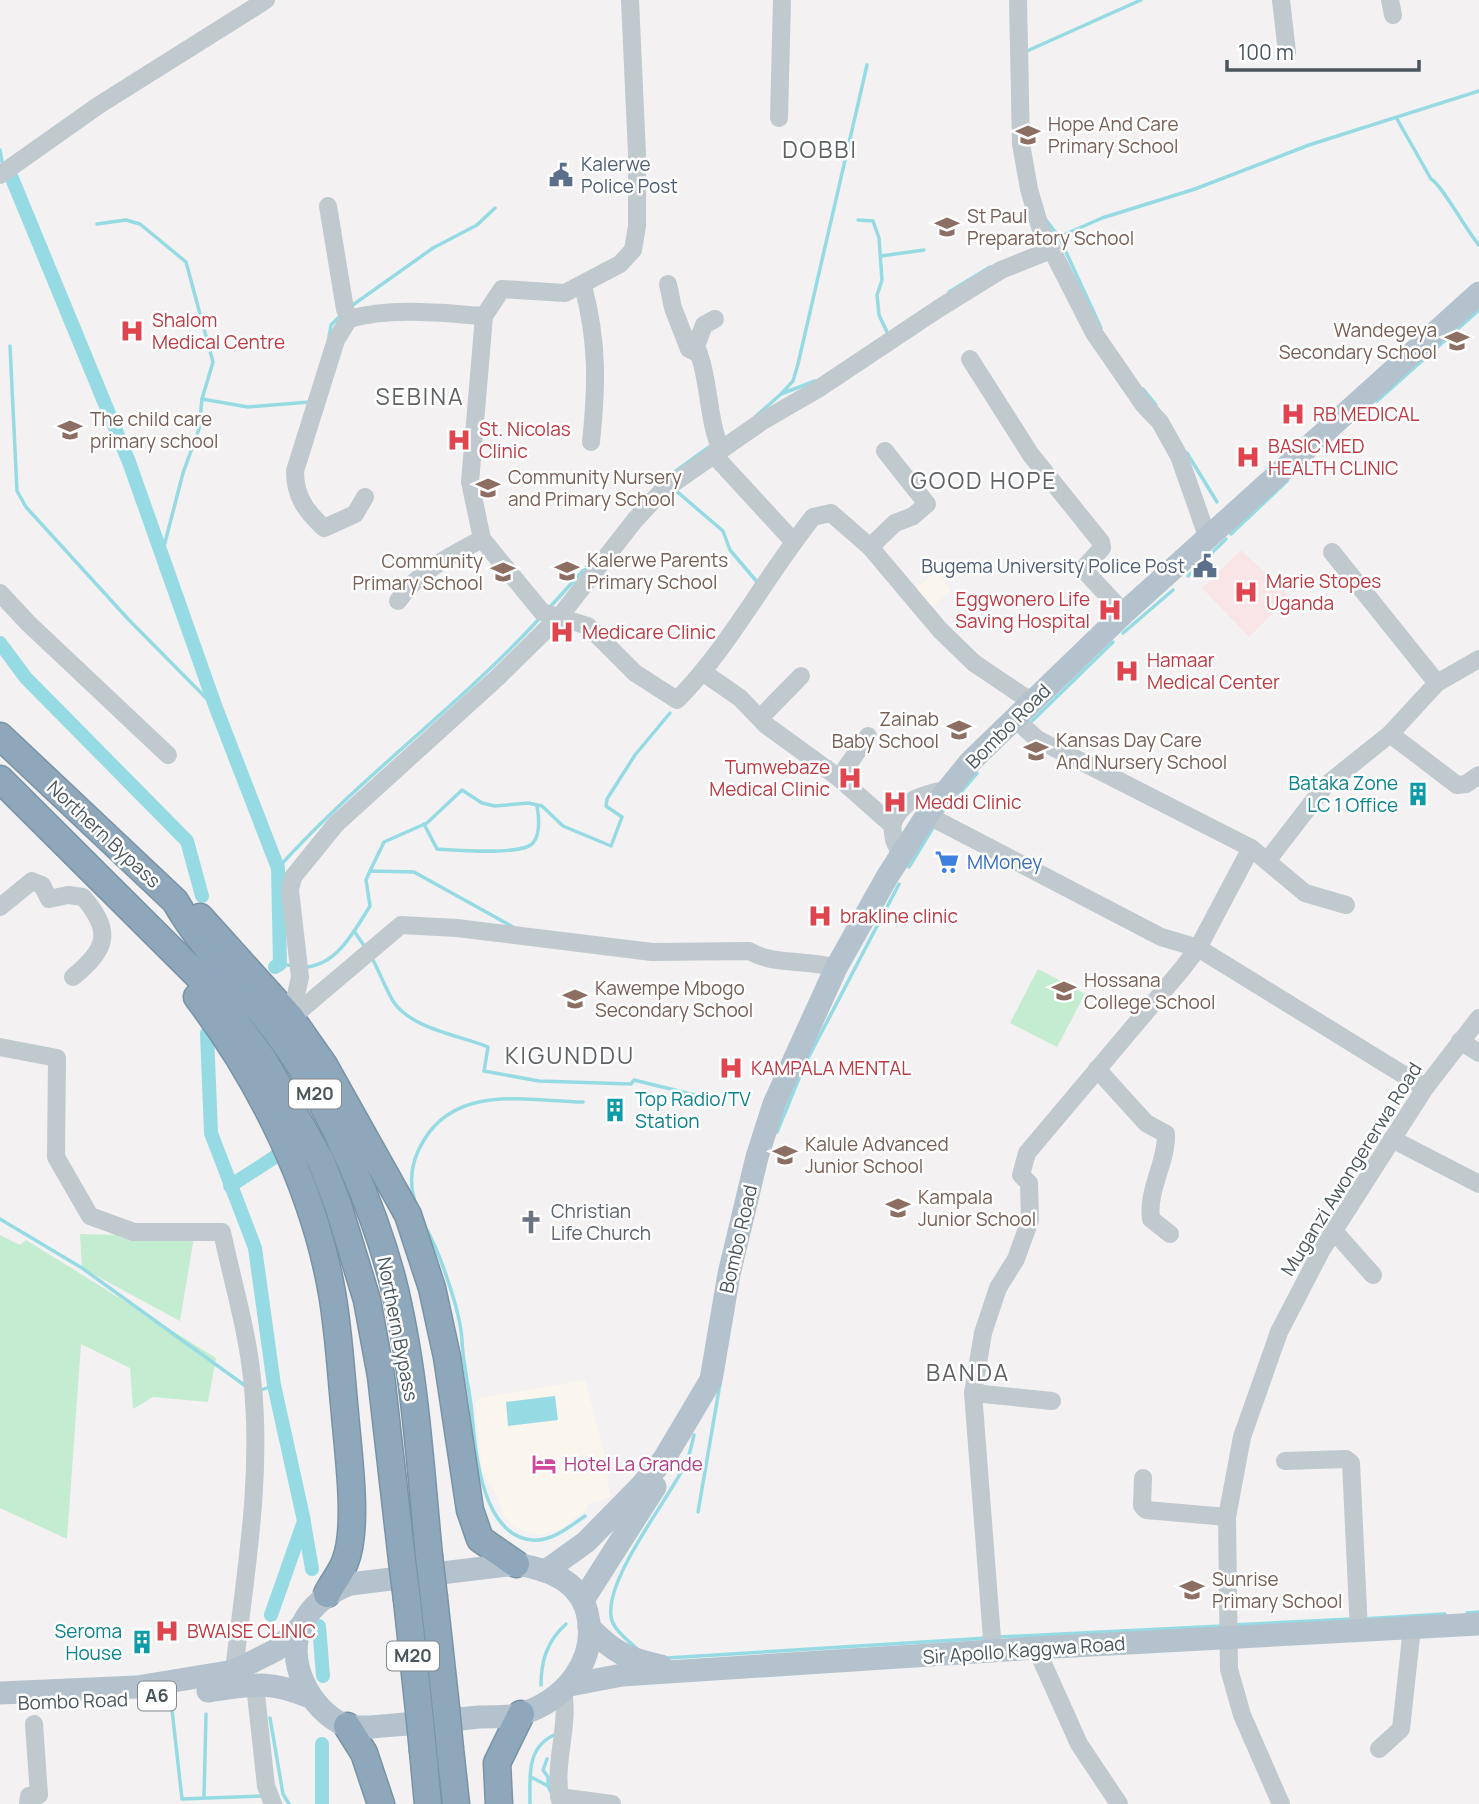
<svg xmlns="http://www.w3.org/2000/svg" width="1479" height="1804" viewBox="0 0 1479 1804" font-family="Manrope,sans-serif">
	<rect width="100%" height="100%" fill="#f3f1f1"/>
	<g fill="#fbf6ed">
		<polygon points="936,571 951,590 928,610 913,591"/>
		<polygon points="585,1380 605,1457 610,1497 588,1504 586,1510 560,1529 540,1535 516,1528 504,1517 497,1495 482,1472 475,1404 480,1398"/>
	</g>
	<polygon fill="#f9e5e5" points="1241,550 1290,596 1249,637 1202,588"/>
	<g fill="#c4ecd0">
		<polygon points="1038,969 1085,994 1057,1047 1010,1023"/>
		<polygon points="80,1234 194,1237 180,1321 82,1268"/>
		<polygon points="0,1235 20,1245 26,1240 216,1358 208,1402 153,1397 133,1409 130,1368 81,1344 67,1539 0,1508"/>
	</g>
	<polygon fill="#96dbe4" points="555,1396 558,1420 508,1426 506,1402"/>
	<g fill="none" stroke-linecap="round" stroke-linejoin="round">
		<g stroke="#96dbe4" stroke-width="3.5">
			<polyline points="1027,51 1141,0"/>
			<path d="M1397 119 1431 179C1442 185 1466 230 1479 245"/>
			<polyline points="0,150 2,162"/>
			<polyline points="858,220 873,221 879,238 882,280 877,295 879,315 888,334"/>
			<polyline points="1046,220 1059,237 1101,328"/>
			<polyline points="97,224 126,220 140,224 186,262 213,362 202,399 199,429 183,473 162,554"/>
			<polyline points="1052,240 1102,218 1195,189 1309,145 1479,91"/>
			<polyline points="881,256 924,250"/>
			<polyline points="949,292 990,267"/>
			<polyline points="350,307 433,248 477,225 495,208"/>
			<polyline points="329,337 331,325 341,315"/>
			<polyline points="10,346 17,491 26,507 129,620 216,708"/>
			<polyline points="1143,389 1156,405"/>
			<polyline points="782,393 793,381 798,364 867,65"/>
			<polyline points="202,399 248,407 310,402"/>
			<polyline points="1377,401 1479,310"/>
			<polyline points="756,416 781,394 815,381"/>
			<polyline points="1187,453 1217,502"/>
			<polyline points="673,473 709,447"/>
			<polyline points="674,489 723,531 730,550 758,583"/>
			<polyline points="1231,534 1287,481"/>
			<polyline points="1188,576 1226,539"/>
			<polyline points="550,607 599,553"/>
			<polyline points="1123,633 1173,590"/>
			<polyline points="1032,721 1113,642"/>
			<polyline points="960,793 977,773"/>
			<path d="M424 824 437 849C455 850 522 856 533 843 541 833 539 817 537 806"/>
			<polyline points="909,867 934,826"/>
			<path d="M278 868C359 778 458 707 540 618"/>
			<polyline points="370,871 384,842 427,823 462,790 482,803 495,806 528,803 542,806 563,826 611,846 622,817 606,806 607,799 635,755 670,713"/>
			<polyline points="354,931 365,947"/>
			<path d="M371 956C379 971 385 987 393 1001 411 1029 459 1035 488 1047L484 1071 539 1081 631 1084 634 1080 699 1096"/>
			<polyline points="280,964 295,966"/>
			<path d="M306 967C337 965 355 930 370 906L366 880 370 871 414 872 513 927"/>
			<polyline points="807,1060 899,884"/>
			<polyline points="777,1132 802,1071"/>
			<path d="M415 1202C408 1180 412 1159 424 1140 458 1084 526 1101 583 1102"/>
			<polyline points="0,1219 82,1268 247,1387"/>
			<path d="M424 1225C439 1249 461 1313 462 1341 463 1361 468 1384 471 1405 475 1444 479 1535 532 1540 552 1542 570 1526 585 1516"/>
			<polyline points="259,1391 274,1385"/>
			<polyline points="698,1512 720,1384"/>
			<polyline points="1467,1613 1479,1612"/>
			<polyline points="1362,1619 1445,1614"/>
			<polyline points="1233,1625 1351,1619"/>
			<polyline points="999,1637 1222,1626"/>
			<path d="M637 1649C628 1640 612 1629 611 1616 606 1576 670 1498 687 1461 690 1453 692 1443 694 1435"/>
			<polyline points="667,1658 988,1638"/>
			<path d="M541 1685C541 1661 547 1641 566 1624"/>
			<polyline points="172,1710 182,1799 262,1796"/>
			<polyline points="270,1718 283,1794 289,1804"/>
			<polyline points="547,1759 543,1770 548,1777 548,1786"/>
			<polyline points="531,1777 548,1786 551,1792"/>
			<polyline points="204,1797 206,1714"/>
			<path d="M530 1804C530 1775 526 1747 556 1734"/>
		</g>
		<g stroke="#96dbe4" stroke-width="14">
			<polyline points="11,176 129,462 216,708 278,868 280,964 275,967"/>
			<polyline points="0,643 26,678 187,841 202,896"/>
			<polyline points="207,1033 211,1133 255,1248 274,1385 304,1521 271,1615"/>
			<polyline points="230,1186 278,1155"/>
			<polyline points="304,1523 312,1569"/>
			<polyline points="319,1626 323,1676"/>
			<polyline points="322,1744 322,1804"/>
		</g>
		<g stroke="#7993a6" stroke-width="29">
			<g id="highway">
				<path d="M0 736 175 901C207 957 256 999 291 1052 333 1113 373 1207 392 1278 415 1368 420 1464 429 1556"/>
				<polyline points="0,779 211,989 263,1059 321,1161 338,1205 367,1300 381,1376 402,1560"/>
				<polyline points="200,917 291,1018 324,1065 408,1215 432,1288 447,1357 470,1510 480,1539 516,1564"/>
				<path d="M197 997C261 1081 314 1189 332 1293 339 1333 341 1374 345 1414 348 1452 359 1528 345 1562 341 1573 332 1583 327 1594"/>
				<polyline points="434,1598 446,1708"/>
				<polyline points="407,1600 419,1711"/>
				<polyline points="347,1726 364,1753 381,1804"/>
				<polyline points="450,1749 456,1804"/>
				<polyline points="423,1751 428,1804"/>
				<polyline points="499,1804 497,1763 521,1714"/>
			</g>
		</g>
		<g stroke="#c0c9ce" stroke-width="18">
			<path d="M630 0 637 154V226L633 250 620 264 565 293 502 289 484 316 470 482 482 539 542 612 588 626 635 673 677 700C731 645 765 577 813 517L831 513 870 547 940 630 974 663 1032 702"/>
			<polyline points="1018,0 1021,144 1029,189 1040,227 1094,333 1143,404 1160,422 1179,456 1207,536"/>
			<polyline points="1281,0 1287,52"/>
			<polyline points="1390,0 1393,15"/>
			<polyline points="779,118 782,0"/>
			<polyline points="0,175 99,105 266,0"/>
			<path d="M328 206 345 309 349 319C393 307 440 313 484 316"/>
			<polyline points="668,284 673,308 689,349 699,354"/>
			<path d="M583 286C598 342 597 385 591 442"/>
			<path d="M349 319 336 340 295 471C295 497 306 511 324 528L355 514 365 497"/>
			<path d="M715 319 704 325 696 346C710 379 707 418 721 450"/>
			<polyline points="970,359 1031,455 1101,542 1102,548 1083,569 1124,613"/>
			<polyline points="713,454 793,541"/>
			<polyline points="870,547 895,523 913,516 927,504 885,451"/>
			<polyline points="1332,552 1437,683"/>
			<polyline points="0,593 28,623 168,755"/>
			<path d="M398 601C419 571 450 556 482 539"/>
			<polyline points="704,673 740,698 766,725 839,778 892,825 894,840 901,856"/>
			<polyline points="761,717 801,676"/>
			<polyline points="1015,719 1037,739 1251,848 1305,893 1346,905"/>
			<polyline points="1390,734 1457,785 1466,784 1479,775"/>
			<polyline points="839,778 868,736"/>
			<polyline points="927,815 1161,937 1198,948 1425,1088"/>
			<path d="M892 825C902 799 923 794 949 789"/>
			<polyline points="1267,861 1325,786 1390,734 1437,683 1479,659"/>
			<path d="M0 907 32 881 42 885 49 899 68 895 83 897C113 932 107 949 73 977"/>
			<polyline points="291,1018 300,977 290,890 293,877 336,824 498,677 560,616 635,520 662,491 761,422 818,389 938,309 1001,270 1051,250"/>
			<path d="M291 1018 401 925 457 928 652 952 749 951C775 966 808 959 836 968"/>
			<polyline points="1460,1041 1479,1053"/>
			<path d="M0 1047 57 1058 56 1157 90 1216 134 1232H222C232 1280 247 1329 252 1378 263 1476 245 1575 234 1671"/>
			<path d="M1097 1069 1146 1123 1166 1134C1167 1162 1147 1190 1151 1219L1170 1234"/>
			<polyline points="1392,1139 1479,1184"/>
			<polyline points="1333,1230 1373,1275"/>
			<polyline points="973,1393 1052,1401"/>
			<polyline points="1285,1461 1346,1459 1351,1463 1359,1631"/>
			<polyline points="1143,1478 1142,1506 1146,1510 1227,1517"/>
			<polyline points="1036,1648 1079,1744 1119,1804"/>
			<polyline points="993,1651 973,1393 983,1333 998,1288 1016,1259 1030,1220 1029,1183 1021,1175 1027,1153 1182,969 1198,948 1251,848"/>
			<polyline points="255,1685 266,1786 273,1804"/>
			<polyline points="1379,1749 1401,1729 1412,1628"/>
			<polyline points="559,1797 612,1804"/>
			<polyline points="28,1804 29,1796 39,1795 34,1724"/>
			<path d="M561 1804C552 1764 570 1729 563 1690"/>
			<polyline points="1281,1804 1242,1715 1229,1669 1227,1517 1242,1437 1279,1332 1321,1251 1425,1088 1479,1018"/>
		</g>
		<g stroke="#b3c2cd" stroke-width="23">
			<path d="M516 1564C546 1569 578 1579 587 1612 599 1659 566 1700 521 1714 509 1718 492 1716 479 1717 443 1721 407 1724 371 1727 363 1727 352 1728 344 1725 310 1710 284 1660 302 1625 312 1604 329 1592 350 1584Z"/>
			<polyline points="547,1570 586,1542 642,1485 664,1459 711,1380 729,1274 757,1157 774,1104 836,968 887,877 927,815 970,762 1124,613 1479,293"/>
			<polyline points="583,1600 655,1487"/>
			<path d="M589 1627C613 1652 627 1659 661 1666"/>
			<polyline points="570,1685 622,1675 1036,1648 1479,1624"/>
			<path d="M208 1691C252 1685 267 1679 310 1697"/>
			<polyline points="0,1693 137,1687 234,1671 276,1650 300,1627"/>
		</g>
		<use href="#highway" stroke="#8ea7bb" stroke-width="26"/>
		<g stroke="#7993a6" stroke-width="29" stroke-linecap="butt">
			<g id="highway-bridge">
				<polyline points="429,1556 434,1598"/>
				<polyline points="402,1560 407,1600"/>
				<polyline points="446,1708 450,1749"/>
				<polyline points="419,1711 423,1751"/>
			</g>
		</g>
		<use href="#highway-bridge" stroke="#8ea7bb" stroke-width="26"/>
	</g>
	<defs>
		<g id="school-bare" transform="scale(1.89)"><path d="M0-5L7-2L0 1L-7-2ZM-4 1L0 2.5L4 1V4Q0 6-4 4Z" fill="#8d6e63" stroke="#fff" stroke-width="2.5" paint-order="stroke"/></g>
		<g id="civic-bare" transform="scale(1.89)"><path d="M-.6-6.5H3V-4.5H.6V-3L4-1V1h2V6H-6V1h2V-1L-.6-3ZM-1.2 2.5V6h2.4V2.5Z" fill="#5c6f8a" stroke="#fff" stroke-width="2.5" paint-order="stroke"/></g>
		<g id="hospital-bare" transform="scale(1.89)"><path d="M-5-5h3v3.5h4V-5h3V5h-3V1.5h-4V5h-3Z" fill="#e0444e" stroke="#fff" stroke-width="2.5" paint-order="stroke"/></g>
		<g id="building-bare" transform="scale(1.89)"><path d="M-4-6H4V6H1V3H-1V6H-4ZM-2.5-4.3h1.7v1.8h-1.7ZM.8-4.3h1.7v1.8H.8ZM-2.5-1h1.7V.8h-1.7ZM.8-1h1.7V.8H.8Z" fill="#0f9aa8" stroke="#fff" stroke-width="2.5" paint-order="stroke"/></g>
		<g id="supermarket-bare" transform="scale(1.89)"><path d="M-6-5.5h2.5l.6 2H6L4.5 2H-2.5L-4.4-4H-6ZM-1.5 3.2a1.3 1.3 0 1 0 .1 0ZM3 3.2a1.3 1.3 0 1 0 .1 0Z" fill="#3f7fe0" stroke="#fff" stroke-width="2.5" paint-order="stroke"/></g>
		<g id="church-bare" transform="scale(1.89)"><path d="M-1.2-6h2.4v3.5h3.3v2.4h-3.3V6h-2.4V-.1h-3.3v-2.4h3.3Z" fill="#6b7280" stroke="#fff" stroke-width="2.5" paint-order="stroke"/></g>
		<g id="hotel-bare" transform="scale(1.89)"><path d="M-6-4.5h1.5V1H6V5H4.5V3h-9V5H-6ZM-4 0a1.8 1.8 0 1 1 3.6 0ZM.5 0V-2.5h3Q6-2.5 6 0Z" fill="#d1479c" stroke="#fff" stroke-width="2.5" paint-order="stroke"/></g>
	</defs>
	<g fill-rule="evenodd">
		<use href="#school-bare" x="1028" y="135"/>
		<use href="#civic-bare" x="561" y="175"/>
		<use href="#school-bare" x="947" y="227"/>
		<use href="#hospital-bare" x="132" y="331"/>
		<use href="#school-bare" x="1457" y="341"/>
		<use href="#hospital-bare" x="1293" y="414"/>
		<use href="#school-bare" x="70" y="430"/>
		<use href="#hospital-bare" x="459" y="440"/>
		<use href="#hospital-bare" x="1248" y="457"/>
		<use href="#school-bare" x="488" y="488"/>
		<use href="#civic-bare" x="1205" y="566"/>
		<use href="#school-bare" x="567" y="571"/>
		<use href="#school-bare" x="503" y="572"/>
		<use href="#hospital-bare" x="1246" y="592"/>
		<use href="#hospital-bare" x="1110" y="610"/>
		<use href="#hospital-bare" x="562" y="632"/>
		<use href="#hospital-bare" x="1127" y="671"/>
		<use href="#school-bare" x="959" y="730"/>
		<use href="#school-bare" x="1036" y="751"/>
		<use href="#hospital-bare" x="850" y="778"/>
		<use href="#building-bare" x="1418" y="794"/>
		<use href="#hospital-bare" x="895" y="802"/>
		<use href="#supermarket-bare" x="947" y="862"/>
		<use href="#hospital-bare" x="820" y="916"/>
		<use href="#school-bare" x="1064" y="991"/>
		<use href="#school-bare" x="575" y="999"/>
		<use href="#hospital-bare" x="731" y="1068"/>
		<use href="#building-bare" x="615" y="1110"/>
		<use href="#school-bare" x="785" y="1155"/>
		<use href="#school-bare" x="898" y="1208"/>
		<use href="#church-bare" x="531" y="1222"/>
		<use href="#hotel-bare" x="544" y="1464"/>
		<use href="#school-bare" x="1192" y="1590"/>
		<use href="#hospital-bare" x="167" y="1631"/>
		<use href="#building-bare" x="142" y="1642"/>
	</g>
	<g text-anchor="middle" stroke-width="5" stroke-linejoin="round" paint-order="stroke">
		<g fill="#fff" stroke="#80898e" stroke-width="2">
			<rect x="289" y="1079.5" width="52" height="29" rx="5"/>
			<rect x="387" y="1641.5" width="52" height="29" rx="5"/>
			<rect x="138" y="1681.5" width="38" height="29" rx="5"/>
		</g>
		<g font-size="18" font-weight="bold" fill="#4a565d">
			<text x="315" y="1100">M20</text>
			<text x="413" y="1662">M20</text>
			<text x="157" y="1702">A6</text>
		</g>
		<g font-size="19" fill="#785e54" stroke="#fff" text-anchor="start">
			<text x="1048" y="131">Hope And Care<tspan x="1048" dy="22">Primary School</tspan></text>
			<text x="967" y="223">St Paul<tspan x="967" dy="22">Preparatory School</tspan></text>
			<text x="1437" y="337" text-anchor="end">Wandegeya<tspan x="1437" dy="22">Secondary School</tspan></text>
			<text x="90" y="426">The child care<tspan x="90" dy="22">primary school</tspan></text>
			<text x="508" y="484">Community Nursery<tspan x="508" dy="22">and Primary School</tspan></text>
			<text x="587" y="567">Kalerwe Parents<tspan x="587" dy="22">Primary School</tspan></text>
			<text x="483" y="568" text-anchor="end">Community<tspan x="483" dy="22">Primary School</tspan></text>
			<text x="939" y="726" text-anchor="end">Zainab<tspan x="939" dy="22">Baby School</tspan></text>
			<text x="1056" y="747">Kansas Day Care<tspan x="1056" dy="22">And Nursery School</tspan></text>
			<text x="1084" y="987">Hossana<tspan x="1084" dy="22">College School</tspan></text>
			<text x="595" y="995">Kawempe Mbogo<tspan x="595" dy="22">Secondary School</tspan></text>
			<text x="805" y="1151">Kalule Advanced<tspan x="805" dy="22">Junior School</tspan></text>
			<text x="918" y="1204">Kampala<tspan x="918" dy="22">Junior School</tspan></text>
			<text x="1212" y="1586">Sunrise<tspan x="1212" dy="22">Primary School</tspan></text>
		</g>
		<g font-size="19" fill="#4e5e75" stroke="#fff" text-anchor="start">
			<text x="581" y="171">Kalerwe<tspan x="581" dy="22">Police Post</tspan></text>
			<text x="1185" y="573" text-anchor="end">Bugema University Police Post</text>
		</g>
		<g font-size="19" fill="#be3a42" stroke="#fff" text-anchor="start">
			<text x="152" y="327">Shalom<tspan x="152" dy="22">Medical Centre</tspan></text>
			<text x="1313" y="421">RB MEDICAL</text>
			<text x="479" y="436">St. Nicolas<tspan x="479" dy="22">Clinic</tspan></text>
			<text x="1268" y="453">BASIC MED<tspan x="1268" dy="22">HEALTH CLINIC</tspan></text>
			<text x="1266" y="588">Marie Stopes<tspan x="1266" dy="22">Uganda</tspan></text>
			<text x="1090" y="606" text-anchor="end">Eggwonero Life<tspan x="1090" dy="22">Saving Hospital</tspan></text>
			<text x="582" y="639">Medicare Clinic</text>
			<text x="1147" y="667">Hamaar<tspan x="1147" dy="22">Medical Center</tspan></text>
			<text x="830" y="774" text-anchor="end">Tumwebaze<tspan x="830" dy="22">Medical Clinic</tspan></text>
			<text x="915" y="809">Meddi Clinic</text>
			<text x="840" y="923">brakline clinic</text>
			<text x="751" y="1075">KAMPALA MENTAL</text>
			<text x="187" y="1638">BWAISE CLINIC</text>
		</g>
		<g font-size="19" fill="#4a565d" stroke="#fff">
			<text transform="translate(1008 726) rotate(-45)" y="7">Bombo Road</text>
			<text transform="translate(104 834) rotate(43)" y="7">Northern Bypass</text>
			<text transform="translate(1351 1169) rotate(-58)" y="7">Muganzi Awongererwa Road</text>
			<text transform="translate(738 1239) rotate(-77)" y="7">Bombo Road</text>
			<text transform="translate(398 1329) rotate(79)" y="7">Northern Bypass</text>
			<text transform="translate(1024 1650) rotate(-4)" y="7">Sir Apollo Kaggwa Road</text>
			<text transform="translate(73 1701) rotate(-2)" y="7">Bombo Road</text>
		</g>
		<g font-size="19" fill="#0d838f" stroke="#fff" text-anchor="end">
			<text x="1398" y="790">Bataka Zone<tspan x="1398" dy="22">LC 1 Office</tspan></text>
			<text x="635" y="1106" text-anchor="start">Top Radio/TV<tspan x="635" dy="22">Station</tspan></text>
			<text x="122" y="1638">Seroma<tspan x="122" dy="22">House</tspan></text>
		</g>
		<g font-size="19" fill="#366cbe" stroke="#fff" text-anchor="start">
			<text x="967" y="869">MMoney</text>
		</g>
		<g font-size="19" fill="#5b616d" stroke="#fff" text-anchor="start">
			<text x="551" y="1218">Christian<tspan x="551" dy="22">Life Church</tspan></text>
		</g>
		<g font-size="19" fill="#b23c85" stroke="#fff" text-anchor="start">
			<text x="564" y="1471">Hotel La Grande</text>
		</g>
		<g font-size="23" letter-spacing="2" fill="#5e6265" stroke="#fff">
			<text x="820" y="158">DOBBI</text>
			<text x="420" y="405">SEBINA</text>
			<text x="984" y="489">GOOD HOPE</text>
			<text x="570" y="1064">KIGUNDDU</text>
			<text x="968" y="1381">BANDA</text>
		</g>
	</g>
	<path d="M1227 60v10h192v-10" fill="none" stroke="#4a565d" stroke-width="3.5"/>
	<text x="1238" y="60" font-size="21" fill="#4a565d" stroke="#ffffff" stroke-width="5" paint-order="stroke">100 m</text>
</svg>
